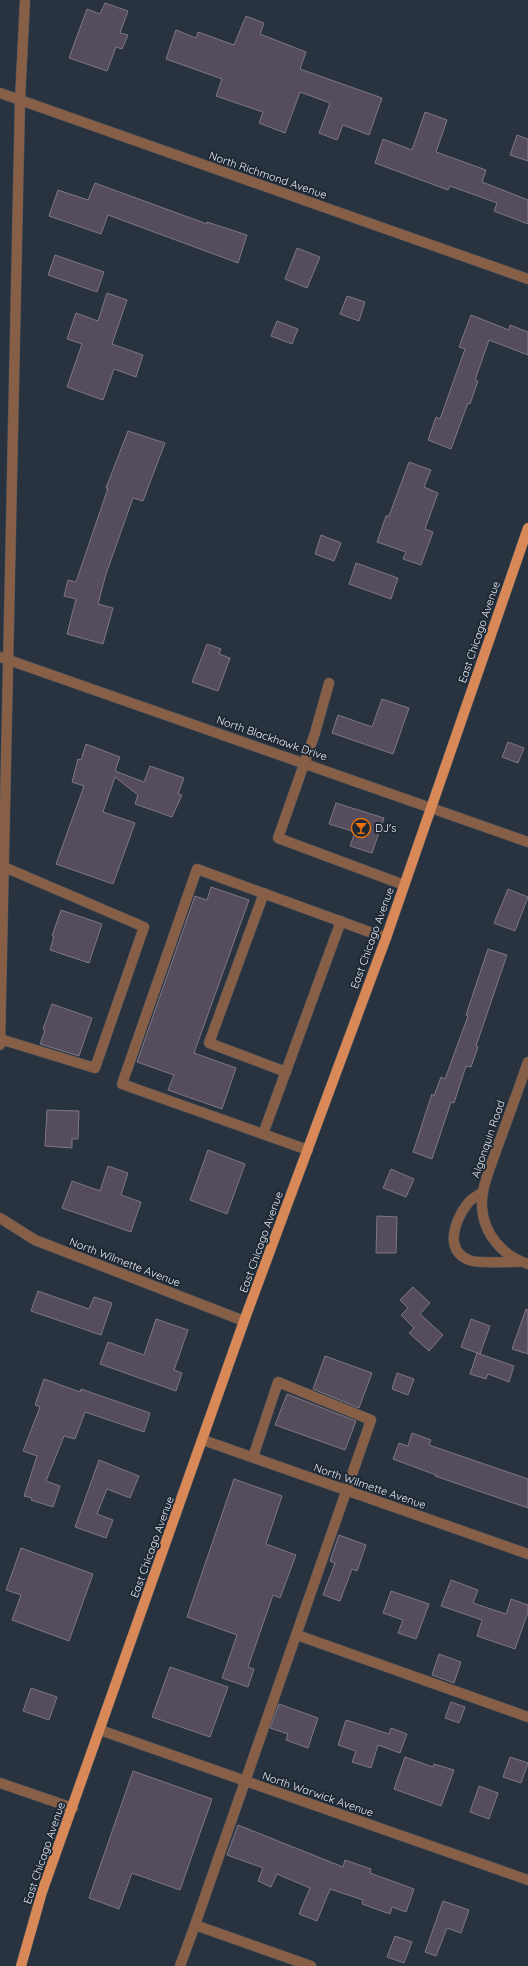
<svg xmlns="http://www.w3.org/2000/svg" width="528" height="1966" viewBox="0 0 528 1966" font-family="Quicksand,sans-serif">
	<rect width="100%" height="100%" fill="#29333f"/>
	<g fill="#564d5c" stroke="#7f7686">
		<polygon points="105,3 128,11 120,33 128,35 122,49 116,47 107,71 69,58 87,9 100,14"/>
		<polygon points="246,16 264,23 260,34 306,52 300,69 382,98 369,135 343,125 337,140 319,133 330,103 300,92 285,133 259,123 263,112 216,96 222,79 166,59 176,30 196,38 198,32 234,45"/>
		<polygon points="425,112 447,120 436,152 486,170 482,182 528,200 528,224 494,211 497,203 450,186 448,190 375,163 383,139 412,150"/>
		<polygon points="517,135 528,139 528,161 510,155"/>
		<polygon points="95,183 207,224 207,222 247,235 238,263 108,215 101,234 49,216 58,190 88,200"/>
		<polygon points="297,248 320,257 307,288 285,279"/>
		<polygon points="55,255 104,272 97,292 48,275"/>
		<polygon points="107,293 127,300 112,344 143,355 136,377 114,369 103,400 67,387 82,344 67,339 76,313 98,321"/>
		<polygon points="347,296 365,302 359,321 340,314"/>
		<polygon points="471,315 509,330 510,325 528,332 528,355 489,340 475,380 478,381 470,404 468,403 451,449 428,440 436,417 440,419 465,349 459,347"/>
		<polygon points="277,321 298,329 292,344 271,336"/>
		<polygon points="128,431 165,443 143,501 133,498 106,574 98,604 113,608 103,644 67,634 76,599 64,596 68,580 76,582 108,488 106,488"/>
		<polygon points="409,462 431,470 424,487 438,493 425,529 433,532 421,565 403,559 406,552 377,542 386,516 389,516"/>
		<polygon points="321,535 341,543 334,561 315,554"/>
		<polygon points="356,563 398,578 391,599 349,584"/>
		<polygon points="207,644 221,649 219,654 230,658 218,691 192,682"/>
		<polygon points="382,699 409,708 393,754 332,733 338,715 372,727"/>
		<polygon points="508,742 524,748 518,763 502,757"/>
		<polygon points="86,744 120,757 115,771 144,782 150,766 184,778 178,794 182,795 172,817 135,804 138,795 115,777 103,812 135,823 113,884 56,864 84,786 72,782 78,759 81,760"/>
		<polygon points="336,803 384,818 372,853 350,846 355,832 329,824"/>
		<polygon points="211,887 249,900 194,1053 236,1068 222,1109 168,1090 174,1075 137,1062 195,896 207,900"/>
		<polygon points="508,889 528,897 515,931 494,923"/>
		<polygon points="61,910 102,924 89,963 50,950 54,936 52,936"/>
		<polygon points="488,949 507,955 476,1046 478,1047 471,1067 466,1066 454,1103 451,1102 432,1159 413,1152 432,1094 434,1096 441,1077 445,1079 468,1016 466,1015"/>
		<polygon points="52,1004 92,1018 79,1056 40,1044 45,1030 43,1029"/>
		<polygon points="47,1110 79,1111 78,1139 72,1139 72,1148 45,1146"/>
		<polygon points="208,1150 245,1164 227,1214 190,1200"/>
		<polygon points="108,1166 128,1173 121,1195 141,1202 131,1232 62,1208 72,1181 100,1191"/>
		<polygon points="391,1169 414,1179 406,1197 383,1188"/>
		<polygon points="377,1216 397,1217 396,1253 376,1253"/>
		<polygon points="413,1287 430,1303 420,1314 443,1335 429,1351 409,1333 414,1328 401,1315 408,1308 400,1300"/>
		<polygon points="38,1291 89,1309 94,1297 112,1303 101,1335 31,1311"/>
		<polygon points="526,1309 528,1310 528,1354 512,1349"/>
		<polygon points="156,1319 188,1330 174,1370 182,1373 176,1391 100,1364 108,1342 144,1355"/>
		<polygon points="471,1319 490,1326 480,1354 461,1347"/>
		<polygon points="477,1353 514,1366 509,1382 488,1374 486,1379 470,1374"/>
		<polygon points="325,1356 372,1373 359,1408 313,1389"/>
		<polygon points="397,1373 414,1379 408,1395 392,1389"/>
		<polygon points="44,1379 80,1392 81,1389 150,1413 144,1432 85,1412 75,1439 64,1436 46,1481 60,1486 53,1507 31,1500 32,1498 24,1496 37,1456 23,1451 40,1407 35,1405"/>
		<polygon points="287,1394 356,1421 345,1450 275,1425"/>
		<polygon points="412,1433 431,1440 429,1445 528,1479 528,1508 435,1476 436,1475 393,1459 399,1443 408,1446"/>
		<polygon points="99,1460 139,1476 130,1498 107,1489 97,1514 113,1520 106,1538 75,1527"/>
		<polygon points="234,1479 282,1496 266,1544 296,1555 280,1598 273,1595 248,1667 254,1669 248,1687 222,1678 237,1635 187,1617"/>
		<polygon points="339,1535 366,1545 357,1571 352,1569 340,1601 323,1595 335,1563 330,1561"/>
		<polygon points="21,1548 93,1574 69,1641 12,1620 21,1595 6,1590"/>
		<polygon points="451,1580 478,1590 473,1603 506,1614 511,1599 528,1605 528,1612 515,1649 477,1636 482,1620 441,1606"/>
		<polygon points="391,1591 429,1604 416,1639 398,1633 403,1620 383,1613"/>
		<polygon points="439,1654 461,1662 454,1683 432,1675"/>
		<polygon points="170,1667 228,1687 210,1737 152,1717"/>
		<polygon points="31,1688 57,1697 49,1720 23,1711"/>
		<polygon points="451,1702 465,1707 459,1723 445,1718"/>
		<polygon points="279,1704 318,1718 308,1748 286,1740 288,1734 270,1728"/>
		<polygon points="346,1720 389,1734 391,1728 407,1734 400,1753 378,1745 371,1768 352,1762 356,1751 338,1745"/>
		<polygon points="405,1757 433,1767 434,1764 454,1770 441,1806 394,1789"/>
		<polygon points="510,1757 528,1763 521,1783 503,1777"/>
		<polygon points="133,1771 212,1799 180,1890 132,1873 119,1909 89,1898"/>
		<polygon points="479,1786 498,1793 489,1819 470,1812"/>
		<polygon points="238,1825 343,1867 345,1860 371,1869 370,1873 414,1889 406,1912 392,1907 390,1914 362,1904 363,1900 330,1889 317,1921 299,1914 310,1888 277,1874 271,1887 258,1881 263,1868 227,1855"/>
		<polygon points="443,1901 469,1910 461,1933 447,1928 436,1956 425,1952"/>
		<polygon points="395,1936 412,1942 404,1963 387,1957"/>
	</g>
	<g fill="none" stroke-linecap="round" stroke-linejoin="round">
		<g stroke="#47515c" stroke-width="11">
			<g id="minor">
				<polyline points="0,93 528,279"/>
				<polyline points="0,657 528,842"/>
				<polyline points="329,683 315,733 278,838 404,885"/>
				<polyline points="264,893 209,1043 286,1072"/>
				<polyline points="0,1039 95,1068 144,927 4,867"/>
				<polyline points="0,1045 20,100 25,0"/>
				<path d="M528 1062C518 1090 508 1119 497 1148 491 1166 481 1187 482 1206 483 1234 503 1256 528 1264"/>
				<polyline points="263,1134 341,921"/>
				<polyline points="308,1150 122,1084 197,869 386,938"/>
				<path d="M483 1192C479 1195 472 1198 468 1203 455 1220 442 1252 472 1261 479 1263 509 1262 519 1262"/>
				<polyline points="0,1218 35,1240 244,1321"/>
				<polyline points="203,1440 528,1554"/>
				<polyline points="297,1635 528,1717"/>
				<polyline points="100,1730 528,1880"/>
				<polyline points="0,1783 73,1808"/>
				<polyline points="195,1925 371,1420 278,1382 253,1457"/>
				<polyline points="180,1966 195,1925 311,1966"/>
			</g>
		</g>
		<g stroke="#47515c" stroke-width="11">
			<polyline id="major" points="21,1966 42,1892 244,1321 386,938 528,528"/>
		</g>
		<use href="#minor" stroke="#875f47" stroke-width="10"/>
		<use href="#major" stroke="#d98957" stroke-width="10"/>
	</g>
	<defs>
		<g id="bar-ring" transform="scale(1)"><circle r="9.5" fill="#1f2935" stroke="#e8710a" stroke-width="1.5"/><path d="M-6-5H6L.8 .8V4.5H3.5V6h-7V4.5H-.8V.8Z" fill="#e8710a"/></g>
	</defs>
	<g fill-rule="evenodd">
		<use href="#bar-ring" x="361" y="828"/>
	</g>
	<g text-anchor="middle" stroke-width="4" stroke-linejoin="round" paint-order="stroke">
		<g font-size="11" fill="#e6ecf5" stroke="#1f2935">
			<text transform="translate(268 175) rotate(19)" y="4">North Richmond Avenue</text>
			<text transform="translate(479 632) rotate(-71)" y="4">East Chicago Avenue</text>
			<text transform="translate(272 738) rotate(19)" y="4">North Blackhawk Drive</text>
			<text transform="translate(372 938) rotate(-70)" y="4">East Chicago Avenue</text>
			<text transform="translate(488 1139) rotate(-71)" y="4">Algonquin Road</text>
			<text transform="translate(261 1242) rotate(-70)" y="4">East Chicago Avenue</text>
			<text transform="translate(125 1262) rotate(21)" y="4">North Wilmette Avenue</text>
			<text transform="translate(370 1486) rotate(19)" y="4">North Wilmette Avenue</text>
			<text transform="translate(152 1547) rotate(-70)" y="4">East Chicago Avenue</text>
			<text transform="translate(318 1794) rotate(19)" y="4">North Warwick Avenue</text>
			<text transform="translate(44 1853) rotate(-71)" y="4">East Chicago Avenue</text>
		</g>
		<g font-size="11" fill="#e6ecf5" stroke="#1f2935" text-anchor="start">
			<text x="375" y="832">DJ's</text>
		</g>
	</g>
</svg>
